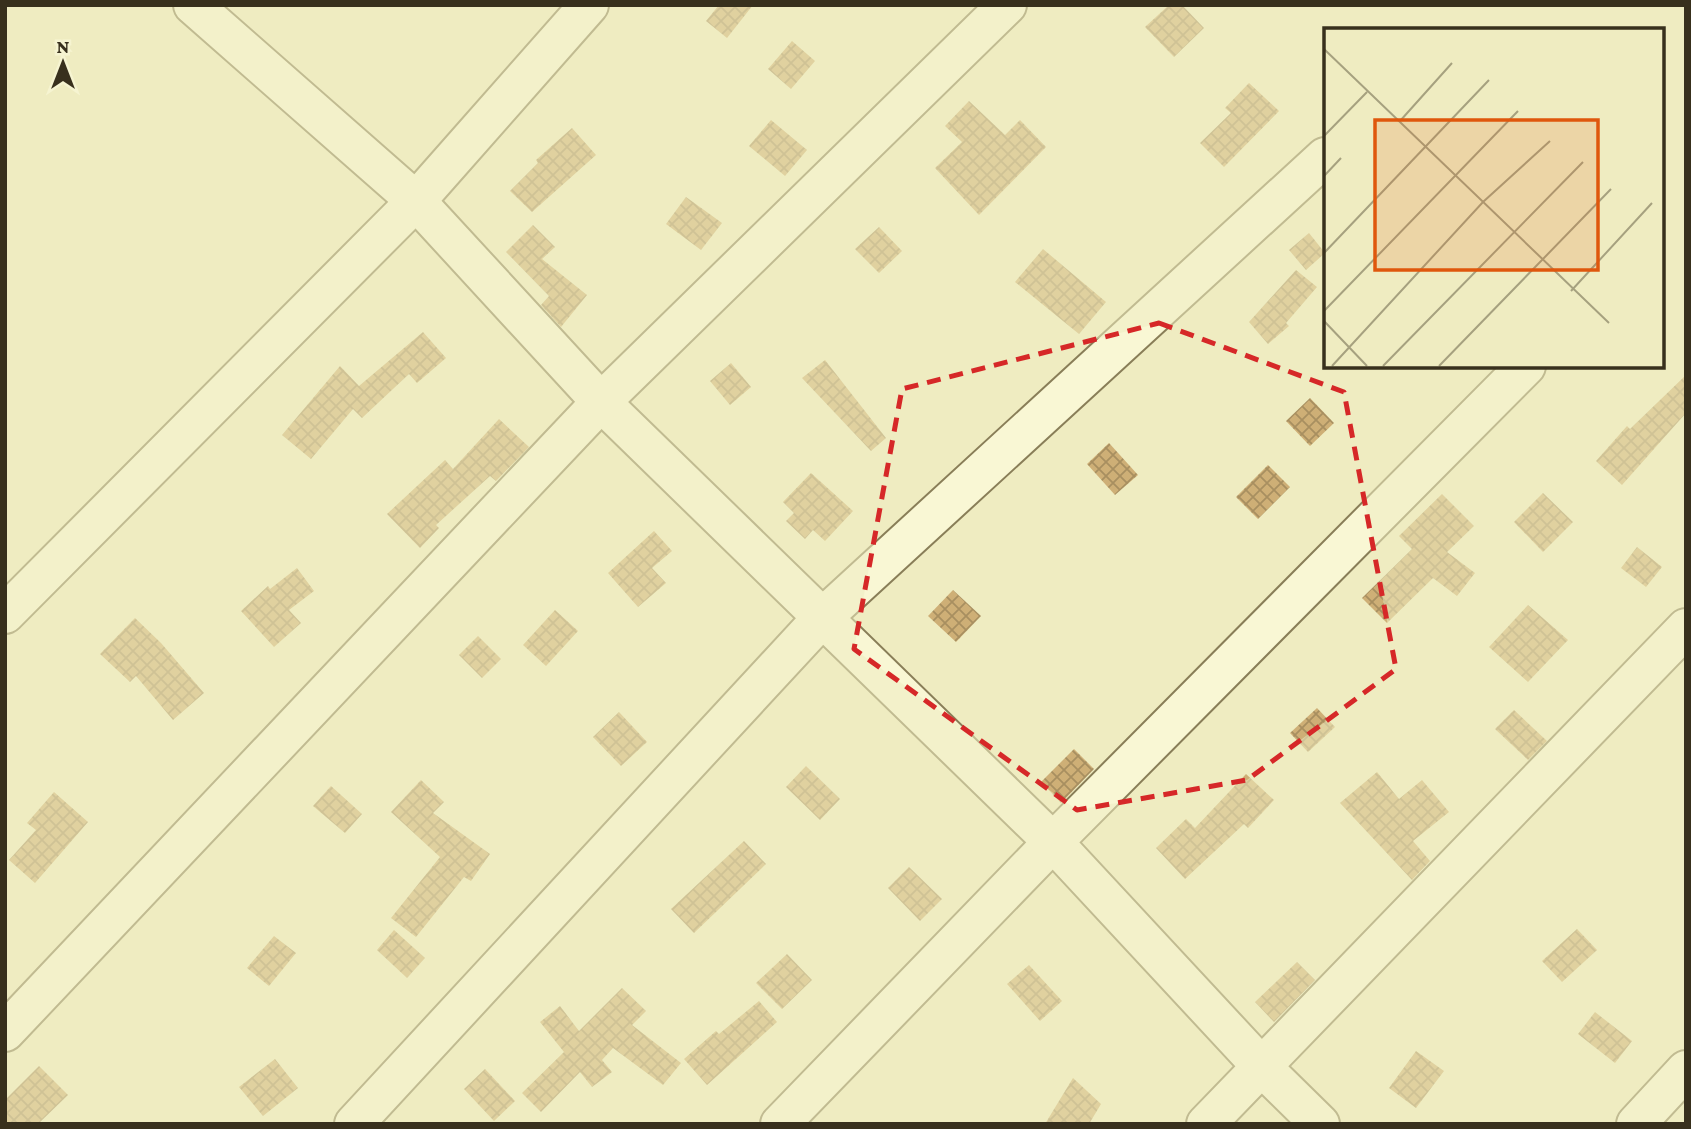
<svg xmlns="http://www.w3.org/2000/svg" width="1691" height="1129" viewBox="0 0 1691 1129" font-family="'Crimson Pro',serif">
	<defs>
		<pattern id="building-cross-hatch" width="8" height="8" patternUnits="userSpaceOnUse" patternTransform="scale(1.75)"><rect width="8" height="8" fill="#ceaf76"/><path d="M0 0l8 8M0 8l8-8" fill="none" stroke="#a88f60"/></pattern>
	</defs>
	<rect width="100%" height="100%" fill="#efecc1"/>
	<g fill="url(#building-cross-hatch)">
		<polygon points="719,5 753,5 727,38 706,21"/>
		<polygon points="1169,5 1182,5 1204,28 1174,57 1145,27"/>
		<polygon points="792,41 815,61 791,89 768,69"/>
		<polygon points="1249,83 1279,111 1224,167 1200,143 1231,113 1225,108"/>
		<polygon points="969,101 1005,135 1020,120 1046,147 979,215 935,168 962,142 945,126"/>
		<polygon points="771,120 807,150 785,176 749,146"/>
		<polygon points="572,128 596,155 532,212 510,191 538,163 536,160"/>
		<polygon points="686,197 722,223 701,250 666,224"/>
		<polygon points="533,225 555,247 542,259 587,295 561,327 541,305 549,296 506,252"/>
		<polygon points="879,227 902,251 879,273 855,249"/>
		<polygon points="1309,233 1325,253 1306,270 1289,250"/>
		<polygon points="1043,249 1106,302 1079,334 1015,282"/>
		<polygon points="1296,270 1317,287 1286,323 1289,326 1268,344 1249,322"/>
		<polygon points="423,332 446,358 417,383 409,374 362,418 353,409 311,459 282,435 340,366 359,386"/>
		<polygon points="825,360 886,438 871,451 802,378"/>
		<polygon points="731,363 751,387 730,405 710,381"/>
		<polygon points="1686,375 1686,413 1622,485 1596,461 1627,426 1630,429"/>
		<polygon points="1310,398 1334,423 1310,446 1286,421"/>
		<polygon points="499,419 529,447 496,481 490,476 436,525 439,528 420,548 387,514 445,460 453,469"/>
		<polygon points="1109,443 1138,475 1115,495 1087,464"/>
		<polygon points="1268,465 1290,487 1258,519 1236,497"/>
		<polygon points="811,473 853,511 825,541 813,530 805,539 786,521 794,513 783,502"/>
		<polygon points="1543,493 1573,522 1543,552 1514,522"/>
		<polygon points="1442,494 1474,526 1447,552 1475,573 1457,596 1433,578 1387,623 1362,598 1412,549 1399,536"/>
		<polygon points="654,531 672,551 652,568 666,583 638,607 608,573"/>
		<polygon points="1637,547 1662,567 1646,587 1621,568"/>
		<polygon points="297,568 314,591 289,610 301,623 274,647 241,611 268,586 270,589"/>
		<polygon points="953,590 981,616 956,642 928,616"/>
		<polygon points="1528,605 1568,640 1528,682 1489,647"/>
		<polygon points="555,610 578,631 546,666 523,645"/>
		<polygon points="135,618 161,643 204,693 173,720 136,676 130,682 100,654"/>
		<polygon points="478,636 501,659 482,678 459,655"/>
		<polygon points="1317,708 1335,727 1308,752 1290,733"/>
		<polygon points="1514,710 1547,741 1528,760 1495,729"/>
		<polygon points="619,712 647,742 621,766 593,737"/>
		<polygon points="1074,749 1094,769 1061,803 1041,782"/>
		<polygon points="806,766 840,799 820,820 786,787"/>
		<polygon points="1377,772 1399,799 1422,780 1449,812 1413,841 1430,861 1412,880 1340,803"/>
		<polygon points="1246,774 1274,800 1248,828 1244,824 1185,879 1156,848 1186,819 1195,828"/>
		<polygon points="421,780 444,802 433,813 490,854 471,881 464,877 416,937 391,918 440,857 391,812"/>
		<polygon points="331,786 362,814 345,833 313,806"/>
		<polygon points="54,792 88,822 35,883 9,860 36,830 27,823"/>
		<polygon points="744,841 766,864 694,933 671,909"/>
		<polygon points="909,867 942,899 920,921 888,888"/>
		<polygon points="1577,929 1597,950 1562,982 1542,961"/>
		<polygon points="394,930 425,958 407,978 377,950"/>
		<polygon points="274,936 296,953 269,986 247,968"/>
		<polygon points="787,954 812,980 782,1009 756,983"/>
		<polygon points="1297,962 1315,980 1274,1022 1255,1002"/>
		<polygon points="1029,965 1062,1001 1040,1021 1007,984"/>
		<polygon points="622,988 646,1011 632,1025 681,1063 663,1085 613,1048 602,1060 612,1072 592,1087 580,1072 541,1112 522,1093 564,1052 540,1022 560,1006 579,1031"/>
		<polygon points="759,1001 777,1022 707,1085 684,1059 716,1031 719,1034"/>
		<polygon points="1595,1012 1632,1041 1615,1063 1578,1034"/>
		<polygon points="1416,1051 1444,1071 1416,1108 1389,1088"/>
		<polygon points="275,1059 298,1088 263,1116 239,1087"/>
		<polygon points="39,1066 68,1095 38,1124 5,1124 5,1100"/>
		<polygon points="485,1069 515,1101 494,1121 464,1089"/>
		<polygon points="1073,1078 1101,1104 1089,1124 1045,1124"/>
	</g>
	<g fill="none" stroke-linecap="round" stroke-linejoin="round">
		<g stroke="#897e58" stroke-width="42">
			<g id="minor">
				<polyline points="193,5 416,201 601,402 1053,842 1262,1067 1320,1124"/>
				<polyline points="5,614 416,201 589,5"/>
				<polyline points="5,1032 601,402 1007,5"/>
				<polyline points="354,1124 822,618 1325,157"/>
				<polyline points="780,1124 1053,842 1526,366"/>
				<polyline points="1206,1124 1686,628"/>
				<polyline points="1636,1124 1686,1070"/>
			</g>
		</g>
		<use href="#minor" stroke="#f9f7d4" stroke-width="38"/>
	</g>
	<path d="M0 0H1691V1129H0ZM1159 323 1344 392 1396 669 1247 780 1077 810 854 649 902 389Z" fill="#efecc1" fill-opacity=".55" fill-rule="evenodd"/>
	<path fill="none" stroke="#d62828" stroke-width="5" stroke-dasharray="14 9" stroke-linejoin="round" d="M1159 323 1344 392 1396 669 1247 780 1077 810 854 649 902 389Z"/>
	<g transform="translate(1324 28)">
		<rect width="340" height="340" fill="#efecc1"/>
		<path fill="none" stroke="#a6a17f" stroke-width="2" d="M0 21 285 295M76 93 128 35M0 108 43 64M0 148 17 130M0 225 165 52M247 263 328 175M0 283 194 83M0 293 43 338M8 338 159 174 226 113M59 338 259 134M115 338 287 161"/>
		<path fill="#df570d" fill-opacity="0.15" stroke="#df570d" stroke-width="3.5" d="M51 92H274V242H51Z"/>
		<rect width="340" height="340" fill="none" stroke="#38301d" stroke-width="3.5"/>
	</g>
	<rect width="1691" height="1129" fill="none" stroke="#38301d" stroke-width="14"/>
	<g transform="translate(63 63)" stroke="#f6f4d1" stroke-width="5" paint-order="stroke">
	<path d="M0-5L12 26L0 18L-12 26Z" fill="#38301d"/>
	<text y="-10" font-size="19" font-weight="bold" text-anchor="middle" fill="#38301d">N</text>
	</g>
</svg>
